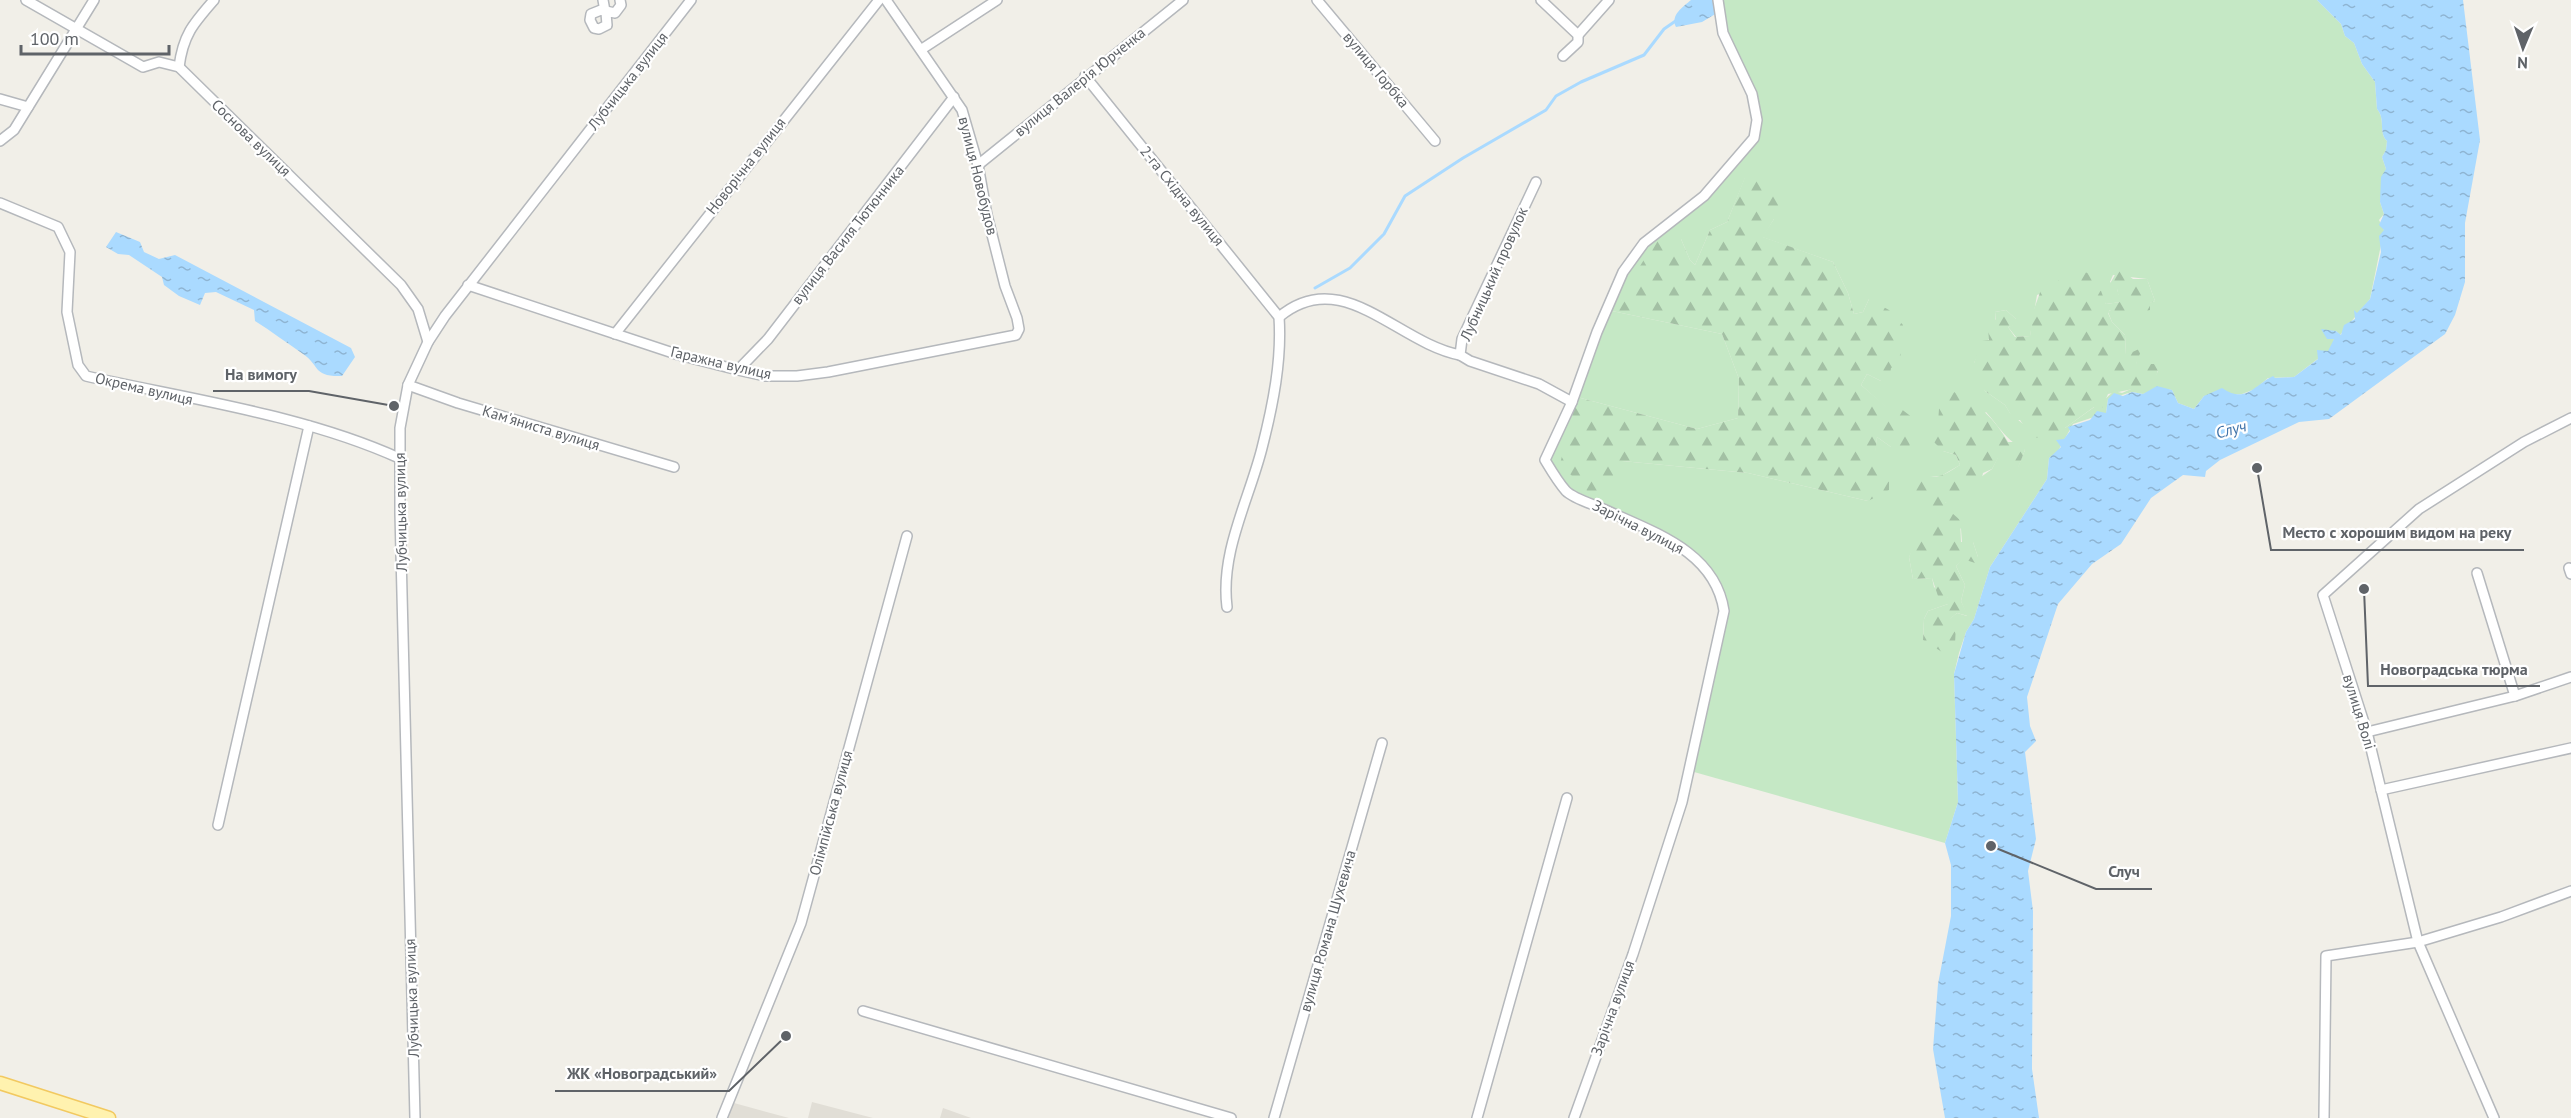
<svg xmlns="http://www.w3.org/2000/svg" width="2571" height="1118" viewBox="0 0 2571 1118" font-family="'PT Sans',sans-serif">
	<defs>
		<pattern id="forest-firs" width="22" height="20" patternUnits="userSpaceOnUse" patternTransform="scale(1.5)"><rect width="22" height="20" fill="#c5e8c5"/><path d="M5 1l3.5 6h-7zM16 11l3.5 6h-7z" fill="#a3c0a4"/></pattern>
		<pattern id="water-ripples" width="26" height="14" patternUnits="userSpaceOnUse" patternTransform="scale(1.5)"><rect width="26" height="14" fill="#aadaff"/><path d="M2 4q2-2 4 0t4 0M15 11q2-2 4 0t4 0" fill="none" stroke="#8eb4d2"/></pattern>
	</defs>
	<rect width="100%" height="100%" fill="#f1efe8"/>
	<g fill="#e1ded6">
		<polygon points="812,1102 873,1118 808,1118"/>
		<polygon points="734,1103 789,1118 727,1118"/>
		<polygon points="943,1108 971,1118 940,1118"/>
	</g>
	<path fill="#c5e8c5" fill-rule="evenodd" d="M1718 0H2317L2341 24 2345 36 2354 43 2362 64 2375 82 2377 109C2386 119 2378 132 2387 141L2386 150 2382 157 2386 169 2380 202 2384 214 2379 220 2384 230 2370 299 2340 335 2336 331H2327L2329 337 2334 339 2332 348 2294 377 2268 378 2255 389 2242 394 2204 396 2194 409 2178 403 2172 390 2159 388 2143 394 2132 392 2108 399 2106 413 2073 424 2058 451 2049 458 2047 479 1990 567 1974 619 1966 632 1959 653 1954 674 1958 802 1945 843 1687 770 1724 611 1721 591 1694 556 1567 492 1545 460 1623 272 1644 243 1704 196 1754 138 1752 94 1723 33ZM1745 178 1774 219 1762 237 1833 262 1848 293 1854 314 1863 312 1869 299 1881 381 1867 374 1861 385 1888 409 1900 408 1891 447 1877 437 1868 501 1748 473 1622 461 1577 397 1697 429 1738 418 1739 379 1722 334 1612 311 1681 239 1690 260 1695 265 1710 230 1727 222ZM2113 275 2147 279 2155 301C2140 307 2121 301 2108 312L2112 322 2125 335 2126 356H2137L2136 364 2158 371 2154 379 2122 393 2114 391 2104 400 2065 428 2023 424 2010 413 2005 405 1985 391 1974 363C1982 347 1999 332 1995 312L2006 310 2016 319V324L2008 327 2016 337 2030 336 2037 295 2055 288 2102 298 2106 304 2121 302 2117 289 2110 282ZM1986 412C2000 428 2006 440 2025 450L2018 467 1998 457 1992 469 1945 503V513L1961 529 1962 542H1973L1978 557 1963 558 1956 566 1965 585 1961 601 1967 616 1957 613 1923 640 1924 619 1928 611 1948 604V598L1934 587 1932 578 1913 579 1909 557 1931 517 1930 477 1941 476 1960 465 1956 455 1943 451Z"/>
	<g fill="url(#forest-firs)">
		<polygon points="1745,177 1761,182 1781,197 1774,219 1763,237 1833,262 1848,293 1854,314 1863,312 1869,299 1889,310 1903,325 1900,362 1891,368 1889,380 1881,381 1867,374 1861,385 1888,408 1900,408 1913,418 1909,451 1891,447 1877,437 1875,457 1889,469 1889,490 1868,501 1748,473 1622,461 1598,502 1560,464 1577,397 1697,429 1738,418 1739,379 1722,334 1612,311 1660,234 1681,239 1690,260 1695,265 1710,230 1727,222"/>
		<path d="M2119 268 2133 279H2147L2155 301 2150 303V310C2141 314 2137 310 2131 305L2127 313 2110 310 2108 313 2112 322 2125 335 2126 355 2139 349 2141 351 2136 364H2155L2158 370 2154 384 2140 392 2133 389 2108 394 2102 408 2094 407 2065 428 2059 436 2032 438 2020 420H2014L2005 405 1985 391 1974 376V363L1982 341 1989 340 1988 328 1996 319 1995 312 2006 310 2016 319V325L2008 327 2015 337 2030 336 2033 312 2042 287 2055 288 2063 271 2077 270 2095 275 2094 288 2101 291 2106 304 2120 302 2117 289 2113 291 2108 287Z"/>
		<path d="M1954 392C1978 403 1995 419 2008 442H2020L2025 450 2018 468 1998 458 1992 469 1983 473 1980 487H1969V494L1962 506 1950 501 1945 503V513H1952L1960 520 1961 542H1973L1978 557 1975 563 1963 559 1956 566 1965 585 1961 601 1968 616 1957 613 1950 619 1956 624 1955 644 1942 652 1923 640 1924 619 1928 611 1948 604V598L1938 596 1932 578 1913 579 1909 557 1921 528 1930 517 1912 504 1915 487 1924 475C1938 481 1948 472 1960 465L1956 455 1943 451 1929 437 1932 427 1938 423 1939 409Z"/>
	</g>
	<g fill="url(#water-ripples)">
		<path d="M1691 0H1716L1717 13 1702 22 1676 27C1670 15 1683 7 1691 0Z"/>
		<path d="M2317 0H2463L2480 140 2465 223V282L2455 315 2445 334 2329 419 2299 422 2220 460 2206 471 2205 477 2183 475 2151 498 2121 544 2092 564 2058 604 2027 697 2030 726 2036 741 2025 752 2036 839 2028 871 2033 911 2032 1069 2039 1118H1945L1933 1049 1938 984 1951 916V865L1945 843 1958 802 1954 674 1966 632 1974 619 1990 567 2047 479 2049 458 2061 447 2056 440 2064 439 2070 431 2068 427 2090 420 2097 411 2106 413 2108 399 2114 393 2123 396 2132 392 2143 394 2157 386 2172 390 2178 403 2194 409 2204 396 2222 388C2246 404 2253 386 2273 376L2275 378 2294 377 2318 359 2317 350 2328 351 2334 339H2327L2321 329 2336 331 2341 335 2344 325 2355 319 2354 310 2357 313 2370 299 2381 252 2379 236 2384 230 2379 225 2384 214 2380 202 2381 177 2386 169 2382 157 2386 150 2387 141C2378 132 2386 119 2377 109L2375 82 2362 64 2354 43 2345 36 2341 24Z"/>
		<path d="M116 232 140 242 144 252 159 259 175 255 351 348 355 357 342 376C312 377 320 365 303 354 287 343 271 331 255 321L254 310 216 292 205 293 200 305 179 296 164 285 162 277 129 255 118 254 106 247Z"/>
	</g>
	<g fill="none" stroke-linecap="round" stroke-linejoin="round">
		<polyline stroke="#aadaff" stroke-width="3" points="1315,288 1350,268 1384,234 1405,196 1463,158 1546,110 1556,96 1581,82 1644,55 1664,29 1677,20"/>
		<g stroke="#b5b8bc" stroke-width="12">
			<g id="minor">
				<polyline points="26,0 143,67 159,62 179,67 401,285 418,309 428,342"/>
				<polyline points="603,0 605,11"/>
				<polyline points="1317,0 1435,141"/>
				<polyline points="1541,0 1578,35 1578,42 1563,56"/>
				<polyline points="606,13 607,25 599,29 594,28 590,20 591,14 601,10 615,13 621,5 620,0"/>
				<polyline points="1578,35 1609,0"/>
				<polyline points="922,49 997,0"/>
				<path d="M179 67C183 35 193 24 214 0"/>
				<path d="M1085 76 1279 317C1282 360 1273 405 1262 448 1249 500 1220 552 1227 607"/>
				<polyline points="0,99 28,107"/>
				<polyline points="0,141 14,130 94,0"/>
				<polyline points="978,165 1183,0"/>
				<polyline points="1536,182 1462,339 1460,355 1470,361 1539,384 1572,402"/>
				<path d="M0 203 58 227 70 252 67 312 78 365 86 376C189 399 304 415 399 458"/>
				<polyline points="468,285 679,355 738,370 765,376 797,376 828,372 1016,335 1019,329 1017,318 1005,286 987,215 978,165 962,110 886,0"/>
				<path d="M1279 317C1342 264 1397 343 1460 355"/>
				<polyline points="615,334 879,0"/>
				<polyline points="738,370 768,339 954,97"/>
				<polyline points="408,385 458,403 674,467"/>
				<polyline points="2569,568 2571,574"/>
				<polyline points="2477,573 2515,696"/>
				<polyline points="2367,732 2515,696 2571,677"/>
				<polyline points="2381,790 2571,748"/>
				<polyline points="218,825 309,426"/>
				<polyline points="863,1011 1231,1118"/>
				<polyline points="415,1118 400,513 400,428 408,385 428,342 445,316 691,0"/>
				<polyline points="722,1118 801,923 907,536"/>
				<polyline points="1274,1118 1382,743"/>
				<polyline points="1477,1118 1567,798"/>
				<path d="M1574 1118 1633 954 1682 802 1724 611C1715 549 1649 531 1599 507 1589 503 1573 498 1566 491 1558 482 1551 470 1545 460L1572 402 1597 332 1623 272 1644 243 1704 196 1754 138 1757 120 1752 94 1723 33 1718 0"/>
				<polyline points="2324,1118 2326,956 2418,942 2501,917 2571,891"/>
				<polyline points="2494,1118 2418,942 2367,732 2323,595 2419,509 2524,442 2571,418"/>
			</g>
		</g>
		<g stroke="#f2c960" stroke-width="15">
			<polyline id="major" points="0,1083 109,1118"/>
		</g>
		<use href="#minor" stroke="#fff" stroke-width="9"/>
		<use href="#major" stroke="#fff2af" stroke-width="12"/>
	</g>
	<g text-anchor="middle" stroke-width="4.5" stroke-linejoin="round" paint-order="stroke">
		<g font-size="15" fill="#5f6368" stroke="#fff">
			<text transform="translate(1376 70) rotate(50)" y="5">вулиця Горбка</text>
			<text transform="translate(628 81) rotate(-52)" y="5">Лубчицька вулиця</text>
			<text transform="translate(1080 82) rotate(-39)" y="5">вулиця Валерія Юрченка</text>
			<text transform="translate(251 138) rotate(44)" y="5">Соснова вулиця</text>
			<text transform="translate(746 166) rotate(-52)" y="5">Новорічна вулиця</text>
			<text transform="translate(978 176) rotate(76)" y="5">вулиця Новобудов</text>
			<text transform="translate(1182 196) rotate(51)" y="5">2-га Східна вулиця</text>
			<text transform="translate(848 235) rotate(-52)" y="5">вулиця Василя Тютюнника</text>
			<text transform="translate(1494 274) rotate(-66)" y="5">Лубницький провулок</text>
			<text transform="translate(721 363) rotate(13)" y="5">Гаражна вулиця</text>
			<text transform="translate(144 389) rotate(13)" y="5">Окрема вулиця</text>
			<text transform="translate(541 428) rotate(17)" y="5">Кам'яниста вулиця</text>
			<text transform="translate(401 512) rotate(-91)" y="5">Лубчицька вулиця</text>
			<text transform="translate(1638 527) rotate(27)" y="5">Зарічна вулиця</text>
			<text transform="translate(2359 712) rotate(73)" y="5">вулиця Волі</text>
			<text transform="translate(831 813) rotate(-75)" y="5">Олімпійська вулиця</text>
			<text transform="translate(1328 931) rotate(-74)" y="5">вулиця Романа Шухевича</text>
			<text transform="translate(412 998) rotate(-92)" y="5">Лубчицька вулиця</text>
			<text transform="translate(1613 1008) rotate(-70)" y="5">Зарічна вулиця</text>
		</g>
		<g font-size="16" font-style="italic" fill="#4174aa" stroke="#fff">
			<text transform="translate(2231 429) rotate(-15)" y="6">Случ</text>
		</g>
	</g>
	<path fill="none" stroke="#5f6368" stroke-width="2" d="M394 406L309 391H213M2257 468L2271 550H2524M2364 589L2368 686H2540M1991 846L2096 889H2152M786 1036L729 1091H555"/>
	<g fill="#5f6368" stroke="#fff" stroke-width="2">
		<circle cx="394" cy="406" r="6"/>
		<circle cx="2257" cy="468" r="6"/>
		<circle cx="2364" cy="589" r="6"/>
		<circle cx="1991" cy="846" r="6"/>
		<circle cx="786" cy="1036" r="6"/>
	</g>
	<g font-size="16" text-anchor="middle" font-weight="bold" fill="#5f6368" stroke="#fff" stroke-width="4.5" stroke-linejoin="round" paint-order="stroke">
		<text x="261" y="380">На вимогу</text>
		<text x="2397" y="538">Место с хорошим видом на реку</text>
		<text x="2454" y="675">Новоградська тюрма</text>
		<text x="2124" y="877">Случ</text>
		<text x="642" y="1079">ЖК «Новоградський»</text>
	</g>
	<g transform="translate(2523 48) rotate(182)" stroke="#ffffff" stroke-width="4.5" paint-order="stroke">
	<path d="M0-4.5L10 22L0 15L-10 22Z" fill="#5f6368"/>
	<text y="-9" font-size="16" font-weight="bold" text-anchor="middle" fill="#5f6368">N</text>
	</g>
	<path d="M21 45v9h148v-9" fill="none" stroke="#5f6368" stroke-width="3"/>
	<text x="30" y="45" font-size="18" fill="#5f6368" stroke="#ffffff" stroke-width="4.5" paint-order="stroke">100 m</text>
</svg>
